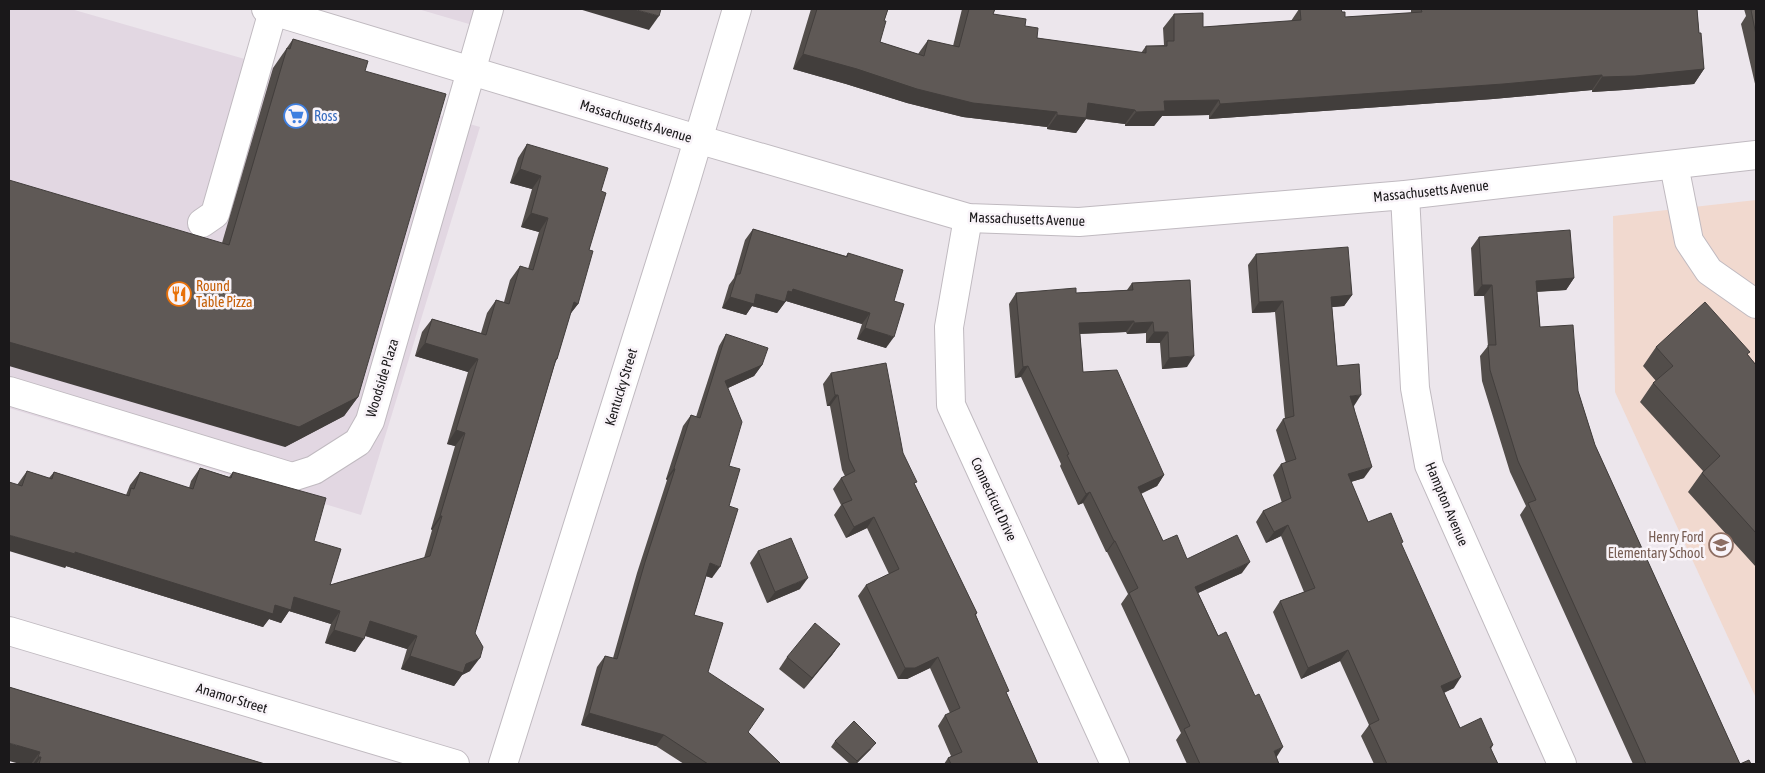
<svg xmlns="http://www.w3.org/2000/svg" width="1765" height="773" viewBox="0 0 1765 773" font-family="'Asap Condensed',sans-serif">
	<rect width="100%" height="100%" fill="#ece6ec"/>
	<g fill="#e2d7e2">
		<polygon points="9,9 71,9 480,127 361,515 9,408"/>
		<polygon points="418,9 493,9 486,29"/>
	</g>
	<polygon fill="#f1d9cf" points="1756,200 1756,698 1615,392 1613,216"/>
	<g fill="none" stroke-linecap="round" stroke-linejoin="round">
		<g stroke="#c0bac0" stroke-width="30">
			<g id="minor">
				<polyline points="266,9 697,139 968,218 1079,222 1405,195 1756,155"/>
				<polyline points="1674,165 1689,241 1709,271 1756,304"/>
				<polyline points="1405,195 1415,388 1429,465 1562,764"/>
				<polyline points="968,218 949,327 951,405 1115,764"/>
				<polyline points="202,223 215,214 273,11"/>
				<polyline points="9,391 292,477 314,470 358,442 370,421 489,9"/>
				<polyline points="9,631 455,764"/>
				<polyline points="503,764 684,187 737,9"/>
			</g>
		</g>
		<use href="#minor" stroke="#fff" stroke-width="28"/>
	</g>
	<g fill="#524d4a">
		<polygon points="811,9 888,9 884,21 880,42 918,54 928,40 953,46 962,9 995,9 993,14 1025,26 1037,38 1141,53 1146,46 1164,45 1163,28 1174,14 1203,27 1291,21 1299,9 1341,9 1342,12 1345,17 1411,13 1411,9 1697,9 1699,33 1704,69 1694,84 1624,90 1592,92 1592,90 1493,99 1209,119 1209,115 1162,116 1154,126 1125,126 1125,124 1086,119 1076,133 1047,129 1047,127 963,117 907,103 846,84 793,69"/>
		<polygon points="1744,9 1756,9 1756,88 1741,24 1746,16"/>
		<polygon points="293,39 365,71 358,397 344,416 285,447 222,243 273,68"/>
		<polygon points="527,144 601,191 578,304 570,314 557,359 555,363 475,633 470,671 462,675 454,686 401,669 407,649 365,636 355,652 325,643 331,624 289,611 281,623 269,619 263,627 66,566 65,568 17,485 27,471 49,478 54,472 126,495 130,485 140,472 189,488 191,481 200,468 229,477 233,472 314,541 330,585 424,558 432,530 431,529 455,446 447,444 468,372 415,356 422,332 432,319 481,333 487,313 496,300 504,302 510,280 520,266 528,269 539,232 521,227 532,189 510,183 518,158"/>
		<polygon points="753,229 846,256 848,253 894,301 886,348 857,339 862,324 786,301 777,313 752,306 746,315 722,308 729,285 734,278 745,240"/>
		<polygon points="1479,237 1574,278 1566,290 1537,292 1540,327 1578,391 1595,445 1740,764 1751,764 1633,764 1520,515 1526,506 1510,472 1482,381 1480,356 1488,346 1484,296 1474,296 1471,248"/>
		<polygon points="1256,254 1352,295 1344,306 1332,307 1337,366 1354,406 1364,478 1351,482 1368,522 1401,544 1454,688 1444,693 1460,728 1493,745 1491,749 1498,764 1374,764 1361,736 1369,725 1340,661 1301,679 1273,612 1280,601 1304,592 1281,536 1266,543 1256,522 1263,511 1282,503 1273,475 1281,464 1286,463 1276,430 1283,419 1285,419 1275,312 1252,313 1248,265"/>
		<polygon points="1190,280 1187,367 1162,369 1160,343 1146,343 1146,333 1127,334 1126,332 1080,334 1083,372 1164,475 1157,486 1141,494 1163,541 1187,559 1242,573 1198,593 1279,764 1187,764 1176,740 1181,733 1121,604 1128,594 1107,552 1106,552 1083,503 1078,505 1060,466 1061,464 1021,377 1015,378 1009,304 1016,293 1076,293 1127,290 1132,283"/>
		<polygon points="726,334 762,365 754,376 728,388 729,506 712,578 706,576 694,615 708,672 748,732 781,764 684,764 656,746 581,725 597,667 605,656 613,658 637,573 667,480 666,479 683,426 691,415 696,417 719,346"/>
		<polygon points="1656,347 1748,355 1756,365 1756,567 1688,492 1703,471 1640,402 1653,383 1656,381 1643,366"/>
		<polygon points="831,373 903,453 915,485 977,613 976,615 1007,694 1038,764 944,764 948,758 951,756 938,726 945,715 950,713 930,668 907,679 898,679 858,596 866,585 889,574 867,528 846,538 834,515 841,505 833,489 841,478 845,476 842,470 830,406 827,406 823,384"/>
		<polygon points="758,551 800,589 767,603 750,563"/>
		<polygon points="840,644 832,655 804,689 779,669 787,657"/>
		<polygon points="9,687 265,764 20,764"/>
		<polygon points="835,741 871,749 856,764 850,764 831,747"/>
	</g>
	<g fill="#423e3c">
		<polygon points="579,9 633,9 659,16 649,30"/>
		<polygon points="803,54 1057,112 1047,127 963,117 907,103 846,84 793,69"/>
		<polygon points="1704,69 1694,84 1624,90 1592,92 1602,77"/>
		<polygon points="1602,75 1592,90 1493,99 1209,119 1220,104"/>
		<polygon points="1219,100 1209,115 1162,116 1154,126 1125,126 1136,112 1164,101"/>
		<polygon points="1088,103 1135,110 1125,124 1086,119 1076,133 1047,129 1057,115"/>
		<polygon points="520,169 541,176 532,189 510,183"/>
		<polygon points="531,213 548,218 539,232 521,227"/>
		<polygon points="1574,278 1566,290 1528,292 1536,281"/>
		<polygon points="1482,285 1492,285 1484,296 1474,296"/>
		<polygon points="793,289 870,313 862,324 786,301 777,313 752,306 746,315 722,308 730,297 788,291"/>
		<polygon points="1352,295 1344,306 1323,308 1331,297"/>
		<polygon points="1283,301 1275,312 1252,313 1259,302"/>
		<polygon points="574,302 578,304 568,317"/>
		<polygon points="1134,321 1126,332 1071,334 1079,323"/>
		<polygon points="1153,322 1146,333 1127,334 1134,323"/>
		<polygon points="865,328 894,337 886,348 857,339"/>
		<polygon points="1154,332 1168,332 1160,343 1146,343"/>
		<polygon points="9,342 358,397 344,416 285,447 9,366"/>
		<polygon points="425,343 478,359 468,372 415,356"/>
		<polygon points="1194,356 1187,367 1162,369 1169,358"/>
		<polygon points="762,365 754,376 717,393 725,381"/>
		<polygon points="1028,366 1021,377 1015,378 1023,367"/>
		<polygon points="835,395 838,395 830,406 827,406"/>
		<polygon points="1361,395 1354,406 1343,407 1350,396"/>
		<polygon points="456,430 465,433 455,446 447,444"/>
		<polygon points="1372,467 1364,478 1340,485 1348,474"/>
		<polygon points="674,468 675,469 667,480 666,479"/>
		<polygon points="1164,475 1157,486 1130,498 1138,487"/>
		<polygon points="1090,492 1083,503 1078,505 1086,494"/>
		<polygon points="440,516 442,516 432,530 431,529"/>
		<polygon points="874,517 867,528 846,538 854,527"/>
		<polygon points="1288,525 1281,536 1266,543 1274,532"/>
		<polygon points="9,535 275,605 294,597 340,611 331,624 289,611 281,623 269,619 263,627 66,566 65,568 9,551"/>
		<polygon points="1114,541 1115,541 1107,552 1106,552"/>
		<polygon points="1250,562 1242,573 1187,598 1195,587"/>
		<polygon points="710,563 720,567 712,578 702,575"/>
		<polygon points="808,578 800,589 767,603 775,592"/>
		<polygon points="370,621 417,636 407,649 360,634"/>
		<polygon points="334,630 364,639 355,652 325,643"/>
		<polygon points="840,644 832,655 804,689 812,678"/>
		<polygon points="1348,650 1340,661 1301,679 1308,668"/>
		<polygon points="410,656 466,664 480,658 470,671 462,675 454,686 401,669"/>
		<polygon points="938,657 930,668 907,679 898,679 905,668"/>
		<polygon points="1461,677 1454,688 1433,697 1441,686"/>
		<polygon points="589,713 664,735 656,746 581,725"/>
		<polygon points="9,743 40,752 31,764 20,764 9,761"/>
		<polygon points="876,743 871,749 856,764 855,764"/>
		<polygon points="1283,747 1276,758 1274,751"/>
		<polygon points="38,757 41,757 36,764 33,764"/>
	</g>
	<g fill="#5f5956" stroke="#423e3c">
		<polygon points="633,9 661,9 659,16"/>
		<polygon points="817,9 888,9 884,21 886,21 880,42 924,56 928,40 959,47 969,9 995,9 993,14 1026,19 1025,26 1038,28 1037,38 1146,53 1146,46 1167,46 1167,41 1174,41 1174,14 1203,13 1203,27 1301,20 1300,9 1341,9 1342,12 1345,12 1345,17 1422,12 1421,9 1697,9 1699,33 1701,33 1704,69 1635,76 1602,77 1602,75 1503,84 1220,104 1219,100 1164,101 1165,111 1136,112 1135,110 1088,103 1086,118 1057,115 1057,112 973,103 917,89 857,69 803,54"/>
		<polygon points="1756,9 1756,35 1751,10"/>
		<polygon points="293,39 368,61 365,71 446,94 358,397 299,427 9,342 9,180 229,245 287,48 290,49"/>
		<polygon points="527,144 608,168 601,191 606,193 589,250 593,251 578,304 574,302 557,359 556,359 475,633 483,647 480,658 466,664 463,673 410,656 417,636 370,621 364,639 334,630 340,611 294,597 291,610 275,605 273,614 75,552 75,554 9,535 9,482 22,486 27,471 52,479 54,472 129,496 131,488 134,489 140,472 193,489 200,468 231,478 233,472 326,498 314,541 341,549 330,585 430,556 442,516 440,516 465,433 456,430 478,359 425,343 432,319 486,335 496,300 509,304 520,266 533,270 548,218 531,213 541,176 520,169"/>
		<polygon points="753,229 847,257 848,253 903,270 894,301 904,304 894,337 865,328 870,313 793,289 792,292 788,291 785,302 756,294 754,304 730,297 737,274 740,274"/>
		<polygon points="1570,230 1574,278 1536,281 1540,327 1573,325 1578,391 1595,445 1740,764 1749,760 1751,764 1646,764 1528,503 1536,500 1518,461 1490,370 1488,345 1496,345 1492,285 1482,285 1479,237"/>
		<polygon points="1348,247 1352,295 1331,297 1337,366 1359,364 1361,395 1350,396 1372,467 1348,474 1368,522 1391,513 1403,542 1401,543 1461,677 1441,686 1460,728 1481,718 1493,745 1490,747 1498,764 1387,764 1369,725 1379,720 1348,650 1308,668 1280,601 1315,588 1288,525 1274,532 1263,511 1291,498 1281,464 1296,459 1283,419 1294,416 1283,301 1259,302 1256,254"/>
		<polygon points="1190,280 1194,356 1169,358 1168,332 1154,332 1153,322 1134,323 1134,321 1079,323 1083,372 1117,370 1164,475 1138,487 1163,541 1177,535 1187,559 1237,535 1250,562 1195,587 1218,636 1226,632 1255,696 1259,694 1283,747 1274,751 1279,764 1200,764 1184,729 1190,726 1129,593 1138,588 1115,541 1114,541 1090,492 1086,494 1067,455 1069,454 1028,366 1023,367 1016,293 1076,288 1076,293 1133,290 1132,283"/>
		<polygon points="1705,302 1750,352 1747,354 1756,365 1756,533 1702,473 1720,456 1653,383 1673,366 1656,347"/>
		<polygon points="726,334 768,348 762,365 725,381 742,422 729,466 740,469 729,506 738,509 720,567 710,563 694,615 723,623 708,672 764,709 748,732 781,764 708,764 664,735 589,713 605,656 617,659 645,562 675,469 674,468 691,415 700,418"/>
		<polygon points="886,363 903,453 917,482 914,483 977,613 975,614 1009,691 1006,692 1038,764 951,764 948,758 962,752 945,715 960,708 938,657 915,668 905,668 866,585 899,569 874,517 854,527 842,504 852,500 841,478 855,471 849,459 838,395 835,395 831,373"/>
		<polygon points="791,538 808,578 775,592 758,551"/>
		<polygon points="815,623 840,644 812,678 787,657"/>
		<polygon points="9,687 265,764 39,764 41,757 38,757 40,752 9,743"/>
		<polygon points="854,721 876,743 857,761 835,741"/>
	</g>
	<defs>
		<g id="supermarket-ring" transform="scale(1.25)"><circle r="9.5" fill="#f9f4f9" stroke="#3f7fe0" stroke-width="1.5"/><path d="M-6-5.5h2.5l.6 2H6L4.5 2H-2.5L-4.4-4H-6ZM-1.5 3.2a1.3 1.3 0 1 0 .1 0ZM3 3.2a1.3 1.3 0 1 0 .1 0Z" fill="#3f7fe0"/></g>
		<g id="restaurant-ring" transform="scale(1.25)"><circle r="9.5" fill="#f9f4f9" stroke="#e8710a" stroke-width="1.5"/><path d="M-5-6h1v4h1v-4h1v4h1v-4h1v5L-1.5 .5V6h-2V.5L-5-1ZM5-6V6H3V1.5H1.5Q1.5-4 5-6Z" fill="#e8710a"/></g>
		<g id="school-ring" transform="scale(1.25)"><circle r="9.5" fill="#f9f4f9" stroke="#8d6e63" stroke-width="1.5"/><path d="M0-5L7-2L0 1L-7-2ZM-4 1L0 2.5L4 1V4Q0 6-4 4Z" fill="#8d6e63"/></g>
	</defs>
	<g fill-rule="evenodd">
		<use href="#supermarket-ring" x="296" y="116"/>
		<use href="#restaurant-ring" x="179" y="294"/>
		<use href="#school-ring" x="1721" y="545"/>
	</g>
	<g text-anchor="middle" stroke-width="5" stroke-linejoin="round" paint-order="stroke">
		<g font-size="14" fill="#366cbe" stroke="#f9f4f9" text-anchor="start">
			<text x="314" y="121">Ross</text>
		</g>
		<g font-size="14" fill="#1a181a" stroke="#f9f4f9">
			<text transform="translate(636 121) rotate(17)" y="5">Massachusetts Avenue</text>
			<text transform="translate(1431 191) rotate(-6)" y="5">Massachusetts Avenue</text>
			<text transform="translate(1027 219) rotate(2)" y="5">Massachusetts Avenue</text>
			<text transform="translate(382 378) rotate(-73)" y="5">Woodside Plaza</text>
			<text transform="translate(621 387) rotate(-73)" y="5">Kentucky Street</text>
			<text transform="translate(994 499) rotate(65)" y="5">Connecticut Drive</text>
			<text transform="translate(1447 504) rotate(67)" y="5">Hampton Avenue</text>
			<text transform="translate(232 698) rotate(17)" y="5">Anamor Street</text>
		</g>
		<g font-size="14" fill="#c56008" stroke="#f9f4f9" text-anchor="start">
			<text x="196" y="291">Round<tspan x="196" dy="16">Table Pizza</tspan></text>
		</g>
		<g font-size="14" fill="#785e54" stroke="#f9f4f9" text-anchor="end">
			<text x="1704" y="542">Henry Ford<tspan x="1704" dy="16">Elementary School</tspan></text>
		</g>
	</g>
	<rect width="1765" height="773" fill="none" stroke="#1a181a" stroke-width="20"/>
</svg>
